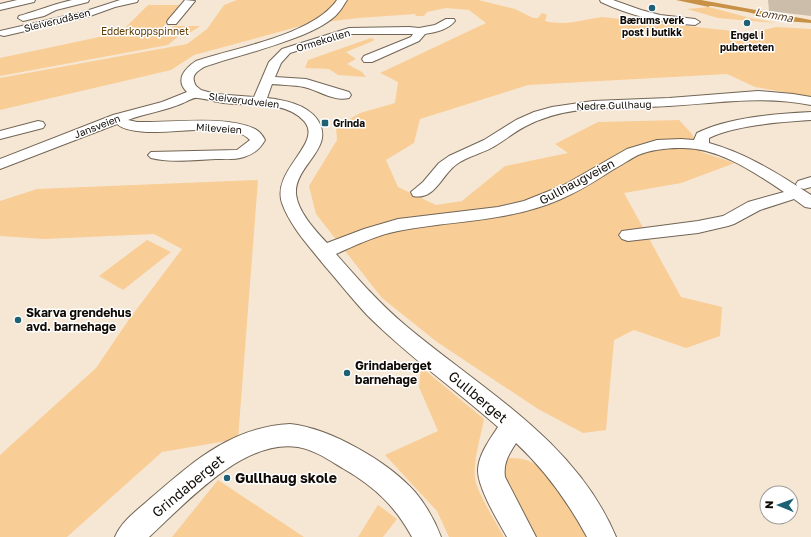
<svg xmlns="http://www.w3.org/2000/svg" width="811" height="537" viewBox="0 0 811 537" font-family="'Golos Text',sans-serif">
	<rect width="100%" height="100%" fill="#f6e7d4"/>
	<g fill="#f9cd96">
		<path d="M237 0H478L515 9 533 18H538L542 13 547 15 545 21C569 26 580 20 602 17L752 33 776 27 811 29V97L755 87 727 74 528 85 420 119 414 143 386 160 398 187 436 205 462 201 505 166 568 153 555 144 598 122 679 120 692 134 701 152 735 163 681 183 624 193 681 297 722 307 720 336 686 348 634 330 614 340 606 430 583 433 538 409 437 342 382 298 316 214 309 186 337 140 336 127 360 113 395 103 398 82 380 73 486 23 469 10 446 8 427 12 424 16H415L416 14 358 18 308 24 194 55 171 70 0 110V78L187 44 207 29 224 5Z"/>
		<polygon points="148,5 180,5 163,27 162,34 180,35 168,45 0,76 0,58 104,36 125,28"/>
		<polygon points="709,7 750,18 777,23 718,18 687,9"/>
		<path d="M173 26H200C186 36 185 35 169 33Z"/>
		<polygon points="371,38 374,39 373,41 346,52 356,59 347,64 362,72 366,77 338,75 329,69 305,68 308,60"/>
		<polygon points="258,180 238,439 162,452 67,537 0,537 0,455 96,368 130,318 182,249 154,234 44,239 0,236 0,201 37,189"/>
		<polygon points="147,240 171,252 123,290 99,276"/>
		<path d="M421 367 484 419C481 436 473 461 475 478 476 491 497 524 504 537H449L437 511 385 455 438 431 419 387Z"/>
		<path d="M506 458C515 458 525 458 533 463 555 477 573 515 588 537H535L501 470Z"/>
		<polygon points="218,480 304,537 172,537"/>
		<polygon points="378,505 397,519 383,537 358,537"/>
	</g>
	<polygon fill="#c89145" points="676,0 701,0 811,20 811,23 785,21 747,12 712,6 709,6 709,7"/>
	<polygon fill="#ccbdab" points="768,0 811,0 811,16 769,11"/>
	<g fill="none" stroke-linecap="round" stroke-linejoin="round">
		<g stroke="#726555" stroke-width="2">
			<g id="minor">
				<polygon points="17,0 35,0 34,2 0,10 0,4"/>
				<path d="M72 0H89L88 2 56 10 44 16 23 21 18 18 19 16C37 11 54 4 72 0Z"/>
				<polygon points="120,0 138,0 137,2 115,7 90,16 4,36 0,35 0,31 83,12"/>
				<polygon points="185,0 195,1 176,24 168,24 167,22 168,20"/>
				<path d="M337 0H347C344 4 342 9 338 13 317 38 237 55 204 67 196 72 190 76 196 86L201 90 215 94 254 97 269 62 282 49 349 28 409 27 419 28 435 25 446 19H454L455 21C448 30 435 32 425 34L419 41 372 62H364L362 59 364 56 411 37 413 34H350L290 53 281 63 275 77 306 79 349 92 351 95 349 98C334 102 318 90 304 87 294 85 282 85 272 84L267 98C284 100 306 104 317 119 337 148 294 165 296 194 298 212 315 230 327 243L364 229 398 219 498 207 524 201 564 185 627 149 657 140 681 139 694 140 697 133C729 117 775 114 811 112V120C781 122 735 125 709 138V143C741 152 769 168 797 186L796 184 798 181 811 177V187L804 189 800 188 811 195V208L805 207 794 199 760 210 734 224 728 226 698 233 628 241 622 239 619 235 622 231 698 221 723 216 748 202 784 192C754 172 717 146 679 148 665 148 651 150 638 155 630 159 622 165 614 169 597 180 580 191 561 199 509 222 453 220 398 231 377 235 356 245 336 254 358 279 379 303 405 325 481 389 576 441 616 537H587C568 502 545 470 516 443 509 454 503 463 505 477L536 537H507C498 521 477 487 478 469 479 454 490 439 498 427 455 389 408 356 367 315 352 299 339 282 324 265 309 246 290 226 282 203 271 170 324 143 304 121 286 100 248 106 223 103 215 102 204 98 197 98 193 97 187 102 183 103 165 111 146 113 128 120L137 122C170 123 226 115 255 129 259 131 263 136 265 140 260 149 254 154 244 157 235 160 225 159 216 159 195 160 171 163 151 158L148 155 151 152 237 150 250 140C228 115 142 145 117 124L0 169V159L113 115 162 102 187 92C175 80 184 69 196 61 235 48 313 35 337 0Z"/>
				<path d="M600 0H613L641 10 660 15 695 19 700 22 695 25C662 23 631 16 601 2Z"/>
				<path d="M758 91 793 94 811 97V105C763 95 717 103 669 106 621 109 570 103 526 126 514 132 504 141 493 147 481 154 468 156 457 164 442 174 435 201 413 196L411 192 423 182 439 163 449 156 484 140 516 120 534 112 552 107 593 101 669 98Z"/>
				<polygon points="38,121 43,122 45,125 43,128 0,139 0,131"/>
				<path d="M290 424C330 428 389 462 415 492 426 505 435 521 441 537H412C395 506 375 487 344 469 329 460 315 450 298 447 244 438 186 503 149 537H115C122 520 139 509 152 497 194 461 232 427 290 424Z"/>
			</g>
		</g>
		<use href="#minor" fill="#fff" fill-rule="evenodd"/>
	</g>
	<g fill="#1e6074" stroke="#fff" stroke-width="1.5">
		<circle cx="652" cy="8" r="4"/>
		<circle cx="747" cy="23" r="4"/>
		<rect x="321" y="119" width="8" height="8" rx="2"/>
		<circle cx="18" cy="320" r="4"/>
		<circle cx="347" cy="373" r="4"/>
		<circle cx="227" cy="478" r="4"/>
	</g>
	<g text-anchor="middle" stroke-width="3" stroke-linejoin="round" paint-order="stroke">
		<g font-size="10" fill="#100b06" stroke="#fff">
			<text transform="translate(57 20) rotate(-14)" y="4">Sleiverudåsen</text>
			<text transform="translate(323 40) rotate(-17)" y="4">Ormekollen</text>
			<text transform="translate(244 100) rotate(7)" y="4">Sleiverudveien</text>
			<text transform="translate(614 105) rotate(-2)" y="4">Nedre Gullhaug</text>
			<text transform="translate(97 126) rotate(-21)" y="4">Jansveien</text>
			<text transform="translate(219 128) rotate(4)" y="4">Mileveien</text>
		</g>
		<g font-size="10" font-weight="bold" fill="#100b06" stroke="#fff">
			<text x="652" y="24">Bærums verk<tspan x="652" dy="12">post i butikk</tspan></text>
			<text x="747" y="39">Engel i<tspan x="747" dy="12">puberteten</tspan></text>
			<text x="333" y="127" text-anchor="start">Grinda</text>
		</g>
		<g font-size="10" fill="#623d00" stroke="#fff">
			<text x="145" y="35">Edderkoppspinnet</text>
		</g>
		<g font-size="11" font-style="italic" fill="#584020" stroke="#fff">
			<text transform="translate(774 15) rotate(10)" y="4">Lomma</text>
		</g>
		<g font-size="12" fill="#100b06" stroke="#fff">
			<text transform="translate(577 182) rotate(-28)" y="4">Gullhaugveien</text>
		</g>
		<g font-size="12" font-weight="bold" fill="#100b06" stroke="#fff" text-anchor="start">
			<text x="26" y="317">Skarva grendehus<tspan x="26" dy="14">avd. barnehage</tspan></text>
			<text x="355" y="370">Grindaberget<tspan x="355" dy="14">barnehage</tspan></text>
		</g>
		<g font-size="14" fill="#100b06" stroke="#fff">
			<text transform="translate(478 397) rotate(40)" y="5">Gullberget</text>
			<text transform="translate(188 486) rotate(-40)" y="5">Grindaberget</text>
		</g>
		<g font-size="14" font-weight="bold" fill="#100b06" stroke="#fff" text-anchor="start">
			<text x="235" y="483">Gullhaug skole</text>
		</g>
	</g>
	<g transform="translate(779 505) rotate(271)"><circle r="19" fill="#ffffff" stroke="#9f9d9b"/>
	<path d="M0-3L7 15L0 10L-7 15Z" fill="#1e6074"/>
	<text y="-6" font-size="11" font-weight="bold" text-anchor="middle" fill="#100b06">N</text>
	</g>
</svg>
